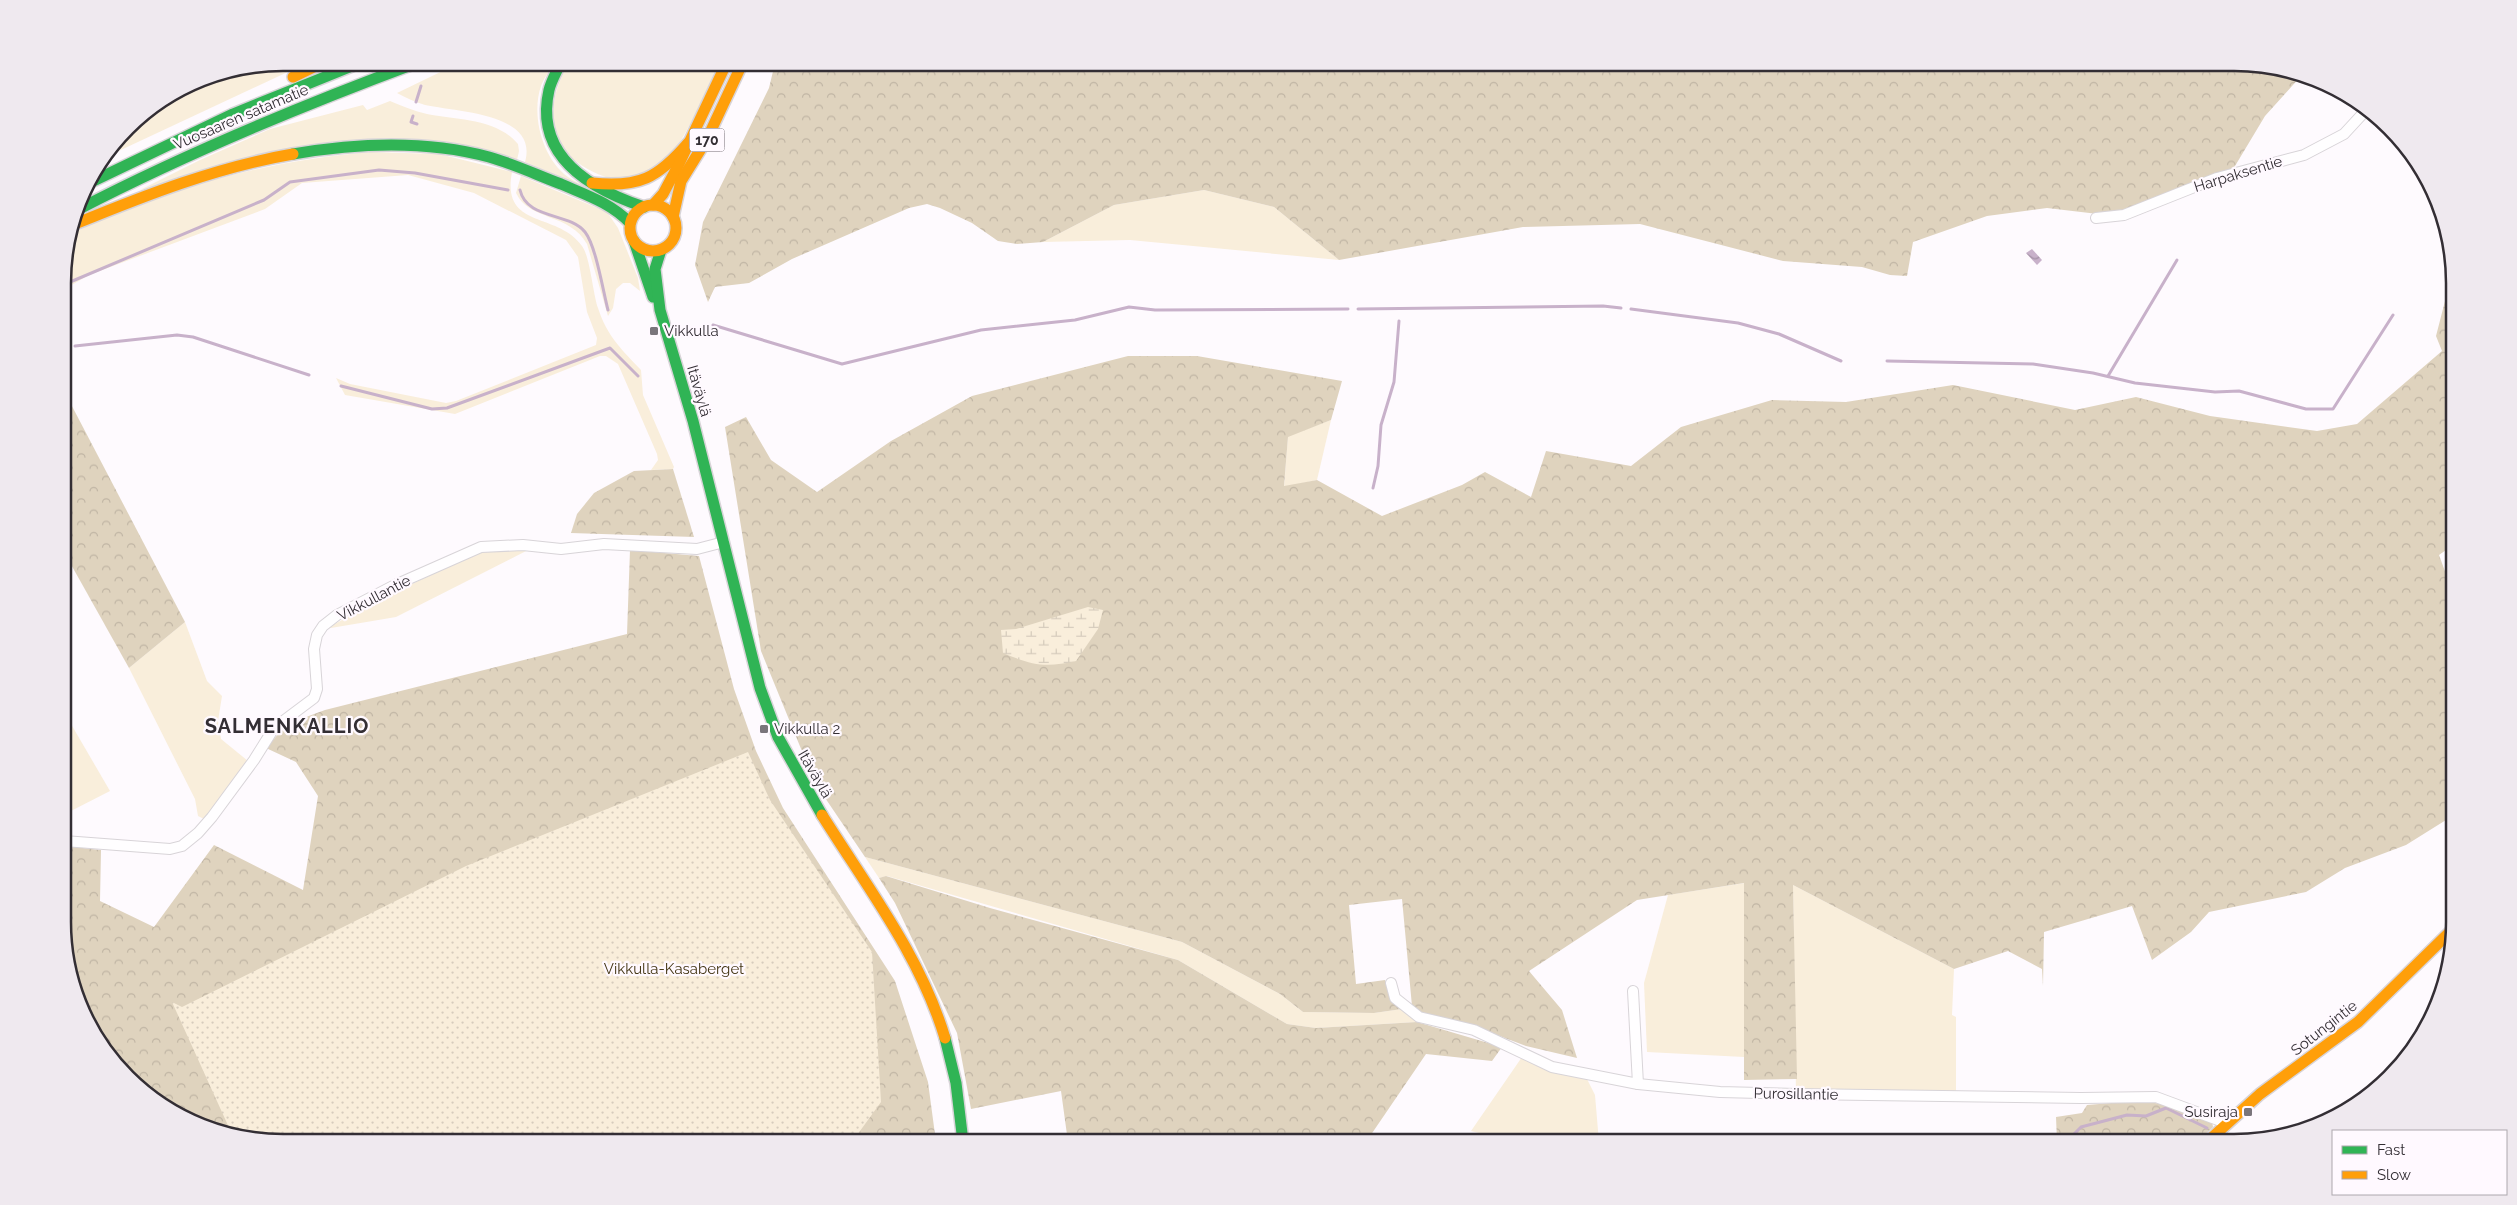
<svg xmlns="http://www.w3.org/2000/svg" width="2517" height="1205" viewBox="0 0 2517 1205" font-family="Raleway,sans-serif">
	<defs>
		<pattern id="forest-crowns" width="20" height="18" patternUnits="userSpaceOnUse" patternTransform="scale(1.25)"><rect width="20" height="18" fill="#dfd3be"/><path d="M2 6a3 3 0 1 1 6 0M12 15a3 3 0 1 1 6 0" fill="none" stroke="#c0b5a4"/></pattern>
		<pattern id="wetland-marsh" width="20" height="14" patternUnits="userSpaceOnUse" patternTransform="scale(1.25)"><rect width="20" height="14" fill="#f9eedb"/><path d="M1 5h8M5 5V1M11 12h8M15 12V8" fill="none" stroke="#d6ccbd"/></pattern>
		<pattern id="park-dots" width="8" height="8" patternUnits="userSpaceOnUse" patternTransform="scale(1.25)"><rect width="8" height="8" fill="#f9eedb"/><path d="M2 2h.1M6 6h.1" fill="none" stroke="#d6ccbd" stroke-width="1.8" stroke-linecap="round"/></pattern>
		<pattern id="water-waves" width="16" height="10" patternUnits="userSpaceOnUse" patternTransform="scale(1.25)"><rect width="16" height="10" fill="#c8b1ca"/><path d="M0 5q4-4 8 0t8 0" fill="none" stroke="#a390a5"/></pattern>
	</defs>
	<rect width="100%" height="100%" fill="#fefafe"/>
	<g fill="#f9eedb">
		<polygon points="284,63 307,63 108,156 138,118 199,79"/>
		<path d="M459 63H555C550 70 544 78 541 86 531 115 542 158 568 177 575 182 584 185 592 190L525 162C539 113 457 112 425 105 415 102 406 98 397 93Z"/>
		<path d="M568 63H718C710 84 684 142 669 157 664 162 640 177 633 179 610 186 561 160 556 135 550 103 555 91 568 63Z"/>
		<path d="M390 101C402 106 414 111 427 114 457 120 496 118 518 144L519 151 517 160 386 138 140 190 200 160 270 129 363 105 367 110Z"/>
		<path d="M370 152 439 154 512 172C501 230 557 211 582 246 590 256 593 294 598 308 607 336 622 350 641 370L643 395 674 467 673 469 651 470 658 460 657 454 618 364 606 356H600L455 414 345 395 336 378 350 384 446 403 456 401 596 345 597 338 587 312 578 257 566 240 474 193 408 175 302 183 265 209 89 275 63 290V269L73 233C165 187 267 161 370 152Z"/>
		<path d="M521 176 607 212 618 228 638 278 640 291 630 283H623L616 289 613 308 608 316 587 244C570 213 529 221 516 193Z"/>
		<polygon points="1204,190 1274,207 1339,260 1130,240 1043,242 1114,205"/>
		<polygon points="1331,420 1317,480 1284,487 1288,436"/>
		<polygon points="532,548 396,617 325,629 399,590 482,551"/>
		<polygon points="185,622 207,681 222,696 218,721 221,739 248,761 206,820 198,816 195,799 129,668"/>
		<polygon points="64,712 110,791 69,812 64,804"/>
		<polygon points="865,857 1182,942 1280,994 1303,1012 1374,1013 1402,1009 1417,1022 1316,1028 1287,1024 1178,960 887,876 879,878"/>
		<polygon points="1745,883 1744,1057 1647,1052 1644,983 1668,895"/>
		<polygon points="1793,885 1954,969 1952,1015 1956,1017 1956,1096 1796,1094"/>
		<polygon points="1522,1057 1553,1072 1587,1079 1595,1095 1599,1142 1515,1142 1471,1131"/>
	</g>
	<g fill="url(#forest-crowns)">
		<polygon points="2233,62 2301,76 2265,116 2232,171 2123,211 2098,214 2047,208 1987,216 1913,242 1907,276 1890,275 1862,267 1783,261 1640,224 1523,227 1339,260 1274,207 1204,190 1114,205 1043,242 1017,244 998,241 972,223 940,208 927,204 909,208 792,259 749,283 715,287 708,302 695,265 703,222 769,88 775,63"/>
		<polygon points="2453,270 2453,545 2439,555 2454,596 2454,815 2406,845 2345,868 2306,892 2209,912 2191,932 2152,960 2132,906 2044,932 2043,986 2042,969 2008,951 1954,969 1793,885 1797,1079 1744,1080 1744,883 1637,900 1529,971 1562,1010 1577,1058 1526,1046 1476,1027 1421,1014 1412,1006 1402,899 1349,905 1356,984 1385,980 1391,998 1402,1009 1374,1013 1303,1012 1280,994 1182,942 865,857 815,783 761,651 725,427 746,417 771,460 817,492 891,441 972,396 1128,356 1197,356 1342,381 1331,420 1288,437 1284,486 1317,480 1382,516 1462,485 1485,472 1531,497 1546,451 1631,466 1681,427 1772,400 1846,402 1953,385 2075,410 2136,397 2210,416 2317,431 2357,424 2442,351 2436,336"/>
		<polygon points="63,389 185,622 129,668 64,552"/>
		<polygon points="673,469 694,537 571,533 577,514 594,493 634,471"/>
		<polygon points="630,550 699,556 734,689 756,751 783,808 895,981 928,1082 936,1142 284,1142 199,1126 149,1097 108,1056 79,1006 64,950 64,846 101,850 100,901 154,927 214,845 303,890 318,796 296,762 266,748 287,724 325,710 627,634"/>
		<polygon points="886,876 990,908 1178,960 1287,1024 1316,1028 1417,1022 1502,1047 1492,1061 1426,1054 1366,1142 1068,1142 1061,1091 971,1109 957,1033 895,903 879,878"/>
		<polygon points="2136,1101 2164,1104 2212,1121 2213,1127 2197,1142 2057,1142 2056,1117 2082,1113 2087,1105"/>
	</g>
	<path fill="url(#wetland-marsh)" d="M1088 607 1103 610 1098 629 1076 661C1045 668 1032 665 1003 653L1001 630 1016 629Z"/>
	<polygon fill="url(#park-dots)" points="748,752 770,800 872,952 881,1102 852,1142 284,1142 231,1132 172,1002 182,1007 466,866"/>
	<polygon fill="url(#water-waves)" points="2032,249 2042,260 2037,265 2026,253"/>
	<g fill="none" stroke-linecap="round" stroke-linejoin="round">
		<g stroke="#c8b1ca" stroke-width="3">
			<polyline points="416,102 421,86"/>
			<polyline points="413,116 411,122 417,124"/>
			<path d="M520 190C527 220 569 212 585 232 596 246 603 291 608 310"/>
			<polyline points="63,285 264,200 290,182 379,170 415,173 508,190"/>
			<polyline points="1358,309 1603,306 1621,308"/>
			<polyline points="1631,309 1738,323 1779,334 1841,361"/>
			<polyline points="713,325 842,364 981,330 1075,320 1129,307 1155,310 1348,309"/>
			<polyline points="75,346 177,335 193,337 309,375"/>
			<polyline points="1887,361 2033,364 2093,373 2135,383 2215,392 2239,391 2306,409 2333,409 2393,315"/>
			<polyline points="2108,376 2177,260"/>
			<polyline points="341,386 432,409 447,408 610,348 638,376"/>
			<polyline points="1373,488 1378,466 1381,425 1394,382 1399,321"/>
			<polyline points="2222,1138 2227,1142"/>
			<polyline points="2071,1142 2073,1135 2081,1127 2127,1115 2146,1116 2166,1108 2207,1128"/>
		</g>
		<g stroke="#d8d4d8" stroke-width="12">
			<g id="street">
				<polyline points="2096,218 2124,215 2217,178 2304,155 2344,134 2368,108"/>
				<polyline points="64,841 170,849 182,846 198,833 212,817 254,760 274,728 314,698 317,689 314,649 317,635 323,626 337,615 395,585 481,547 523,545 561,549 604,544 697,549 724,542"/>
				<polyline points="1391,983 1395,998 1419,1017 1474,1030 1552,1067 1638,1084 1720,1092 1796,1094 2081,1098 2156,1097 2226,1123"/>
				<polyline points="1633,991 1638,1084"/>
			</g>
		</g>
		<g stroke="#d8d4d8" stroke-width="14">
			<g id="fast">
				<path d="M561 62C557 71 551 81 549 90 534 156 590 189 644 207"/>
				<path d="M293 154C357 143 426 140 489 157 514 164 537 175 561 184 586 195 611 203 630 223"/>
				<polyline points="87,184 233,114 362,62"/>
				<path d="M79 209C189 152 303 105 419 62"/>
				<polyline points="634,241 653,297"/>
				<polyline points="661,250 655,269 660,310 693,421 760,688 778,737 822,815"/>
				<polyline points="945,1038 956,1083 963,1142"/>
			</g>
		</g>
		<g stroke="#d8d4d8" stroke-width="14">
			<g id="slow">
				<polyline points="293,77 324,62"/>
				<path d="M592 183C639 188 658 178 688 143"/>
				<polyline points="653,205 663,194 679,164 727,62"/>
				<circle cx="653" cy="228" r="23"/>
				<polyline points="673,217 681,181 707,139 743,62"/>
				<path d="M75 224C146 195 217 167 293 154"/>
				<path d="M822 815C867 887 920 955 945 1038"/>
				<polyline points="2207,1142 2260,1094 2358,1022 2453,929"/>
			</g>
		</g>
		<use href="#street" stroke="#fffeff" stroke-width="10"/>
		<use href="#fast" stroke="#30b455" stroke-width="11"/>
		<use href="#slow" stroke="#ff9f0a" stroke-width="11"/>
	</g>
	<g fill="#7a757b" stroke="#fff9ff" stroke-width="2">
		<rect x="649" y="326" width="10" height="10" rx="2.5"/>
		<rect x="759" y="724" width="10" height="10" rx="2.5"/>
		<rect x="2243" y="1107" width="10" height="10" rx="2.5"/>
	</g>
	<g text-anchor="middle" stroke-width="4.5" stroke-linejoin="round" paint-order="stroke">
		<rect fill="#fff9ff" stroke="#706b71" stroke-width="1" x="689.5" y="128.5" width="35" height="23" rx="4"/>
		<g font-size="14" font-weight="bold" fill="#332e34">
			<text x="707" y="145">170</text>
		</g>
		<g font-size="15" fill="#332e34" stroke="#fff9ff">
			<text transform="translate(241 117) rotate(-23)" y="5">Vuosaaren satamatie</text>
			<text transform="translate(2238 174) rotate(-17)" y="5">Harpaksentie</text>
			<text transform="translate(699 391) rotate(74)" y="5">Itäväylä</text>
			<text transform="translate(374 598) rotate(-28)" y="5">Vikkullantie</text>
			<text transform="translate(815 774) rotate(60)" y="5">Itäväylä</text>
			<text transform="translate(2324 1028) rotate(-38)" y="5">Sotungintie</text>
			<text transform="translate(1796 1094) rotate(1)" y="5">Purosillantie</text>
		</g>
		<g font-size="15" fill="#332e34" stroke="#fff9ff" text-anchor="start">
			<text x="664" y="336">Vikkulla</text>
			<text x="774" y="734">Vikkulla 2</text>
			<text x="2238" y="1117" text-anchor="end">Susiraja</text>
		</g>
		<g font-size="15" fill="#433513" stroke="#fff9ff">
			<text x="674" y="974">Vikkulla-Kasaberget</text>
		</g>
		<g font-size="20" font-weight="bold" letter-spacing="1" fill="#332e34" stroke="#fff9ff">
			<text x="287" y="733">SALMENKALLIO</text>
		</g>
	</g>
	<path d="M0 0H2517V1205H0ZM283 71H2234A212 212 0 0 1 2446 283V922A212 212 0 0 1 2234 1134H283A212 212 0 0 1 71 922V283A212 212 0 0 1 283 71Z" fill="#efe9ef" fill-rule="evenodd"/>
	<path fill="none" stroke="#332e34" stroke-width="2.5" d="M283 71H2234A212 212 0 0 1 2446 283V922A212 212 0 0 1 2234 1134H283A212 212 0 0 1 71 922V283A212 212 0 0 1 283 71Z"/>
	<rect x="2332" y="1130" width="175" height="65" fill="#fff9ff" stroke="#ada8ae"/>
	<rect x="2342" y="1146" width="25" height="8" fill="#30b455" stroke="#ada8ae"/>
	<text x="2377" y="1155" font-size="15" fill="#332e34">Fast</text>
	<rect x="2342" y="1171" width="25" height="8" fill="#ff9f0a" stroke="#ada8ae"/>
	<text x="2377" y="1180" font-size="15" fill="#332e34">Slow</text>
</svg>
